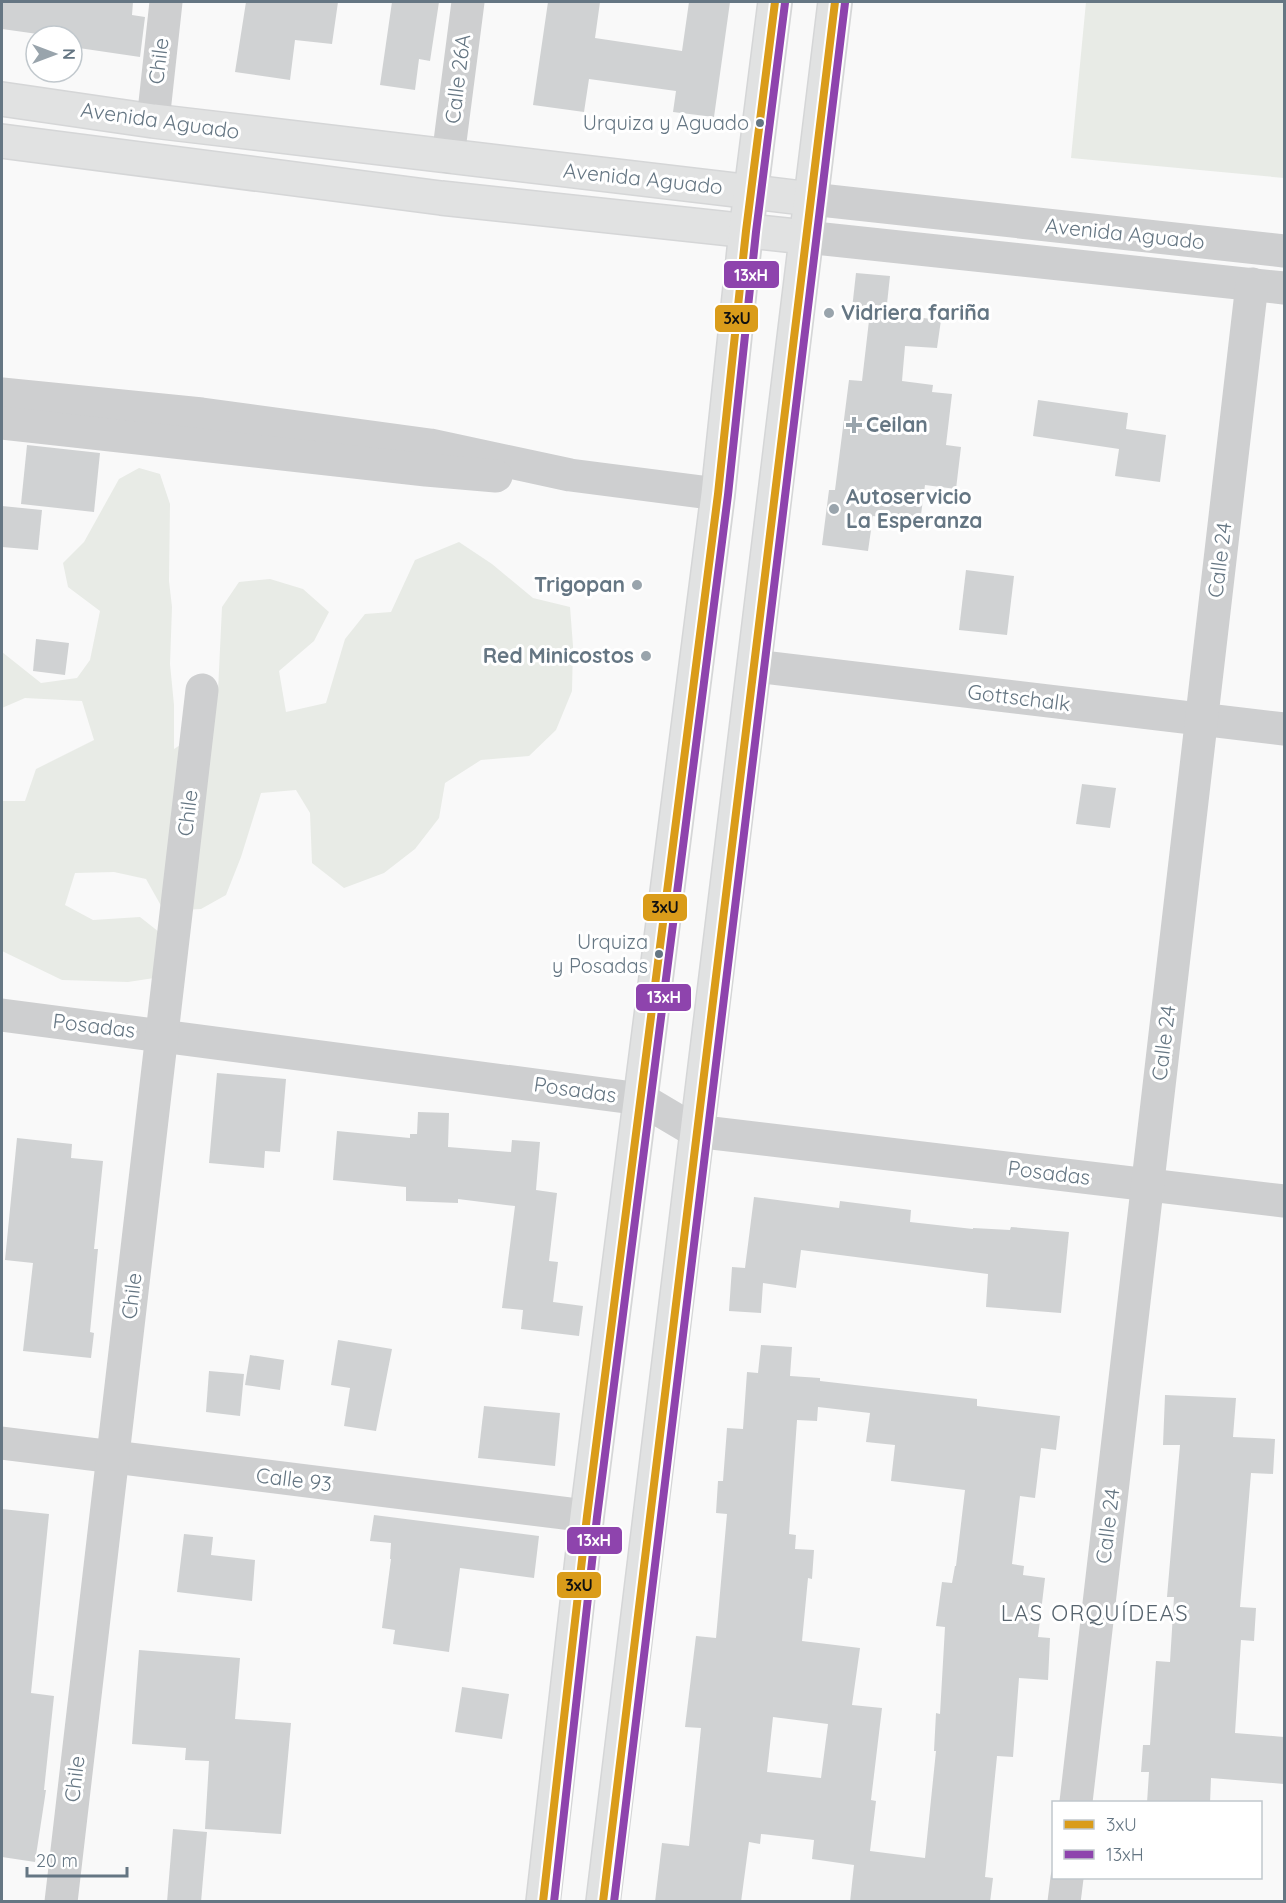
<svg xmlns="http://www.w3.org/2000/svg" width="1286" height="1903" viewBox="0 0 1286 1903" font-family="Quicksand,sans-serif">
	<rect width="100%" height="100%" fill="#f9f9f9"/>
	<g fill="#e8ebe6">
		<polygon points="1086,2 1284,2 1284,178 1071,158"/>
		<polygon points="139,468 160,474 170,504 169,581 172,607 170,664 174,705 174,749 208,727 218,691 222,607 239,582 270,579 303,589 329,612 314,641 279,671 286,712 326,703 345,639 365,614 391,612 415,560 459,542 492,564 533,598 570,607 573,646 572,691 556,730 529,756 481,760 445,783 439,818 415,849 384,873 344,888 312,863 310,813 296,790 261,793 241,857 226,895 201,909 164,911 146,879 114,872 75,873 65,905 93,920 140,917 173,943 167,976 128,982 62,980 2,951 2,801 25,801 36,769 94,740 82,701 25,698 2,708 2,652 41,683 77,678 90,660 100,611 68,587 63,563 84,542 119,479"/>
	</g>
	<g fill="#d0d2d3" fill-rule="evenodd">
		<polygon points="2,2 133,2 132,15 145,17 140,57 72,47 72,36 52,36 2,29"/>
		<polygon points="246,2 338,2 332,44 295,40 290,80 235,72"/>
		<polygon points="392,2 439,2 430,61 419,59 415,90 380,85"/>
		<polygon points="548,2 600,2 595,38 682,51 689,2 730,2 714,117 673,112 676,91 589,79 584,112 533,105"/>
		<polygon points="856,273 890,276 886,313 852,309"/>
		<polygon points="870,312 941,320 937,348 905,346 902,381 933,385 932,392 952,394 946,445 961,447 956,489 925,485 920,522 873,516 868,551 822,545 829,490 835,490 849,380 862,381"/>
		<polygon points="1038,400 1128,413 1126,429 1166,435 1160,482 1115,476 1119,449 1033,436"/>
		<polygon points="27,445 100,453 94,512 21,504"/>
		<polygon points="2,506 42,510 38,550 2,547"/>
		<polygon points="966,570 1014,576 1007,635 959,630"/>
		<polygon points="36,639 69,643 65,675 33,671"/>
		<polygon points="1082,784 1116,788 1110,828 1076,824"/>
		<polygon points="217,1073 286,1079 280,1152 265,1151 264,1168 209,1163"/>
		<polygon points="418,1112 449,1113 448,1147 511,1152 512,1140 540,1142 536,1190 557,1193 549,1261 558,1262 553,1302 583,1306 579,1336 521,1329 523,1310 502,1308 515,1206 458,1199 458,1203 406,1201 406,1187 333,1180 337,1131 410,1138 410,1134 417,1134"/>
		<polygon points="17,1138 72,1144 71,1158 103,1161 94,1249 98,1249 90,1332 94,1333 91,1358 23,1351 33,1263 5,1260"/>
		<polygon points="754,1197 839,1208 840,1201 911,1210 910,1222 973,1229 973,1228 1010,1230 1011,1227 1069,1232 1061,1313 986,1307 988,1274 801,1250 796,1288 763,1283 761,1313 729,1311 732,1267 745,1268"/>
		<polygon points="338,1340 392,1349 376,1431 344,1426 350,1388 331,1385"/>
		<path d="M761 1345 792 1347 790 1376 820 1378V1381L977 1399V1406L1060 1416 1056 1450 1041 1448 1035 1498 1020 1496 1012 1564 1024 1566 1023 1575 1045 1578 1038 1637 1050 1638 1048 1680 1019 1678 1013 1757 997 1756 985 1877 993 1878 990 1902H850L854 1865 812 1859 814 1840 761 1834 760 1844 749 1842 741 1902H655L662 1843 689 1846 701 1728 685 1727 696 1636 716 1638 727 1514 716 1513 718 1481H723L727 1428 743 1429 747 1372 758 1373ZM818 1407 870 1413 866 1442 895 1445 891 1481 965 1490 956 1566H955L952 1583 942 1582 936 1626 945 1627 940 1714 936 1713 934 1751H936L925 1858 870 1851 876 1801 871 1800 882 1708 852 1705 860 1648 802 1641 808 1578 812 1579 814 1550 795 1549 796 1535 789 1534 797 1420 817 1421ZM773 1717 828 1724 821 1778 767 1772Z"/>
		<polygon points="250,1355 284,1360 280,1390 245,1385"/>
		<polygon points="209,1371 244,1374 240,1416 206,1412"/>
		<polygon points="1165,1395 1236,1398 1233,1437 1275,1439 1273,1474 1251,1473 1240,1607 1256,1608 1254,1641 1241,1640 1235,1733 1284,1737 1284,1784 1211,1778 1210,1803 1147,1803 1149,1772 1141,1772 1143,1745 1150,1745 1156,1661 1170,1662 1174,1597 1167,1597 1180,1445 1163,1445"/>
		<polygon points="484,1406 560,1413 555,1466 478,1458"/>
		<polygon points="2,1509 49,1514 31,1693 54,1696 44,1790 46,1790 35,1862 2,1857"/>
		<polygon points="374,1515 539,1536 534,1578 460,1568 449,1652 393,1644 395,1630 382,1628 391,1559 390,1559 391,1543 370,1541"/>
		<polygon points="184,1534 213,1537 211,1555 255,1560 252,1601 177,1592"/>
		<polygon points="139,1650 240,1658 235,1719 291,1723 281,1834 205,1829 209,1761 185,1760 186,1748 132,1744"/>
		<polygon points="462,1687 509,1694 502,1739 455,1732"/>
		<polygon points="173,1829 207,1832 201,1902 167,1902"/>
	</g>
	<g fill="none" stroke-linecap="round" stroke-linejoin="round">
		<g stroke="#d5d6d7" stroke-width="36">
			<g id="major">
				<polyline points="2,99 153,121 811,199"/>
				<polyline points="2,141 441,198 805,237"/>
				<polyline points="543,1902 587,1516 718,494 746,231 775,2"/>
				<polyline points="603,1902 835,2"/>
			</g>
		</g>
		<g stroke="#cecfd0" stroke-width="33">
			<polyline points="153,121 166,2"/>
			<polyline points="448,157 468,2"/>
			<polyline points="811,199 1284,251"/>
			<polyline points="805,237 1284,288"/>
			<polyline points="2,394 202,414 430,445 570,475 718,494"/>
			<polyline points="2,423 426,470 496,476"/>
			<polyline points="754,666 1284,729"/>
			<polyline points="2,1015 641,1099 695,1131 1284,1201"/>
			<polyline points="2,1443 587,1516"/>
			<polyline points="1076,1802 1252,284"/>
			<polyline points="61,1902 202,690"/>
			<polyline points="1064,1902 1067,1878"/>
		</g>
		<use href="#major" stroke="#e1e2e2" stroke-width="33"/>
		<g stroke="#fff" stroke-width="12">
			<g id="bus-1">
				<polyline points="543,1902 587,1516 718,494 746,231 775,2"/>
				<polyline points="603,1902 835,2"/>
			</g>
		</g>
		<g stroke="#fff" stroke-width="12">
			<g id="bus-2">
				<polyline points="554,1902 597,1517 728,495 756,232 785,3"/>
				<polyline points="614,1902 845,3"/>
			</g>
		</g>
		<use href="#bus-1" stroke="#da9c1a" stroke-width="8"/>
		<use href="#bus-2" stroke="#8e44ad" stroke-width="8"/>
	</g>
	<g fill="#657683" stroke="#fff" stroke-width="2">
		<circle cx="760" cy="123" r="5"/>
		<circle cx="659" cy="954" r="5"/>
	</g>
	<g fill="#99a4ac" stroke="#fff" stroke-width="2">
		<circle cx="829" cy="313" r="6"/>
		<path d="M851 416h6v6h6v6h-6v6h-6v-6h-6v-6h6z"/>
		<circle cx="834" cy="509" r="6"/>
		<circle cx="637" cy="585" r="6"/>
		<circle cx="646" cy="656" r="6"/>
	</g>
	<g text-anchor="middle" stroke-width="6" stroke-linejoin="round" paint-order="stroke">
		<g font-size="20" fill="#657683" stroke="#fff" text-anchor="end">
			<text x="749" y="130">Urquiza y Aguado</text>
			<text x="648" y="949">Urquiza<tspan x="648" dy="24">y Posadas</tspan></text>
		</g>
		<g font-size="21" fill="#657683" stroke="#fff">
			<text transform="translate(159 61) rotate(-83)" y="7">Chile</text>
			<text transform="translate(458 79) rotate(-83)" y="7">Calle 26A</text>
			<text transform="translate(160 121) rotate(8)" y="7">Avenida Aguado</text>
			<text transform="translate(643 179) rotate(6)" y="7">Avenida Aguado</text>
			<text transform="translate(1125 234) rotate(6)" y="7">Avenida Aguado</text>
			<text transform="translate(1220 560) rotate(-83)" y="7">Calle 24</text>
			<text transform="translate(1019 698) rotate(7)" y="7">Gottschalk</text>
			<text transform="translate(188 813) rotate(-83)" y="7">Chile</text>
			<text transform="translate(94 1026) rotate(7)" y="7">Posadas</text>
			<text transform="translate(1164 1043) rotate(-83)" y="7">Calle 24</text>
			<text transform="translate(575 1090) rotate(8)" y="7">Posadas</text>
			<text transform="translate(1049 1173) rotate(7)" y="7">Posadas</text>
			<text transform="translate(132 1296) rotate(-83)" y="7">Chile</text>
			<text transform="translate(294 1480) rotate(7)" y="7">Calle 93</text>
			<text transform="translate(1108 1526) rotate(-83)" y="7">Calle 24</text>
			<text transform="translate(75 1779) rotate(-83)" y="7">Chile</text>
		</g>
		<g font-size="21" font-weight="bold" fill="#657683" stroke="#fff" text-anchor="start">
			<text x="841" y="320">Vidriera fariña</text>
			<text x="866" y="432">Ceilan</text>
			<text x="846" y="504">Autoservicio<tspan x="846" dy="24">La Esperanza</tspan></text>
			<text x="625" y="592" text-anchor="end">Trigopan</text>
			<text x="634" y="663" text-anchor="end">Red Minicostos</text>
		</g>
		<g font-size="22" letter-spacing="1.5" fill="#57646e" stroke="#fff">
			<text x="1095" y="1621">LAS ORQUÍDEAS</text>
		</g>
	</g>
	<g stroke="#fff" stroke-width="2">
		<rect x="723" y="260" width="57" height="29" rx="6" fill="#8e44ad"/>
		<rect x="714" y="304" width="45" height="29" rx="6" fill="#da9c1a"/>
		<rect x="642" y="893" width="46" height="29" rx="6" fill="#da9c1a"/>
		<rect x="635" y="983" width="57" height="29" rx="6" fill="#8e44ad"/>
		<rect x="566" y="1526" width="57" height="29" rx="6" fill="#8e44ad"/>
		<rect x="556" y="1571" width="46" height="28" rx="6" fill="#da9c1a"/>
	</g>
	<g font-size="16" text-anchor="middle" font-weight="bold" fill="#fff">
		<text x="751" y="281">13xH</text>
		<text x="664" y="1003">13xH</text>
		<text x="594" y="1546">13xH</text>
	</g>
	<g font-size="16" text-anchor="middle" font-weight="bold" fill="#111">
		<text x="737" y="324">3xU</text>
		<text x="665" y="913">3xU</text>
		<text x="579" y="1591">3xU</text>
	</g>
	<rect width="1286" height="1903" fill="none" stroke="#657683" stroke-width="6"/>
	<rect x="1052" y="1801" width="210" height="78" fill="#ffffff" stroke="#c1c8cd" stroke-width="1.5"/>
	<rect x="1064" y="1820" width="30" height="9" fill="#da9c1a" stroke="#c1c8cd" stroke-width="1.5"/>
	<text x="1106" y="1831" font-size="18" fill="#657683">3xU</text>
	<rect x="1064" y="1850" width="30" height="9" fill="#8e44ad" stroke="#c1c8cd" stroke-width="1.5"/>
	<text x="1106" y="1861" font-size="18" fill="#657683">13xH</text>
	<g transform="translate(54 54) rotate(90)"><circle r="28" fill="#ffffff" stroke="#c1c8cd" stroke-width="1.5"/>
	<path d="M0-4.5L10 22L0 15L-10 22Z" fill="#99a4ac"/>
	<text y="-9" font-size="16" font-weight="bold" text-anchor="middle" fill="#657683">N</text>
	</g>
	<path d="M27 1867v9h100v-9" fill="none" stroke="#657683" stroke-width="3"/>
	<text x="36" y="1867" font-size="18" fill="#657683" stroke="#ffffff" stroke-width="4.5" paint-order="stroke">20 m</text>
</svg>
